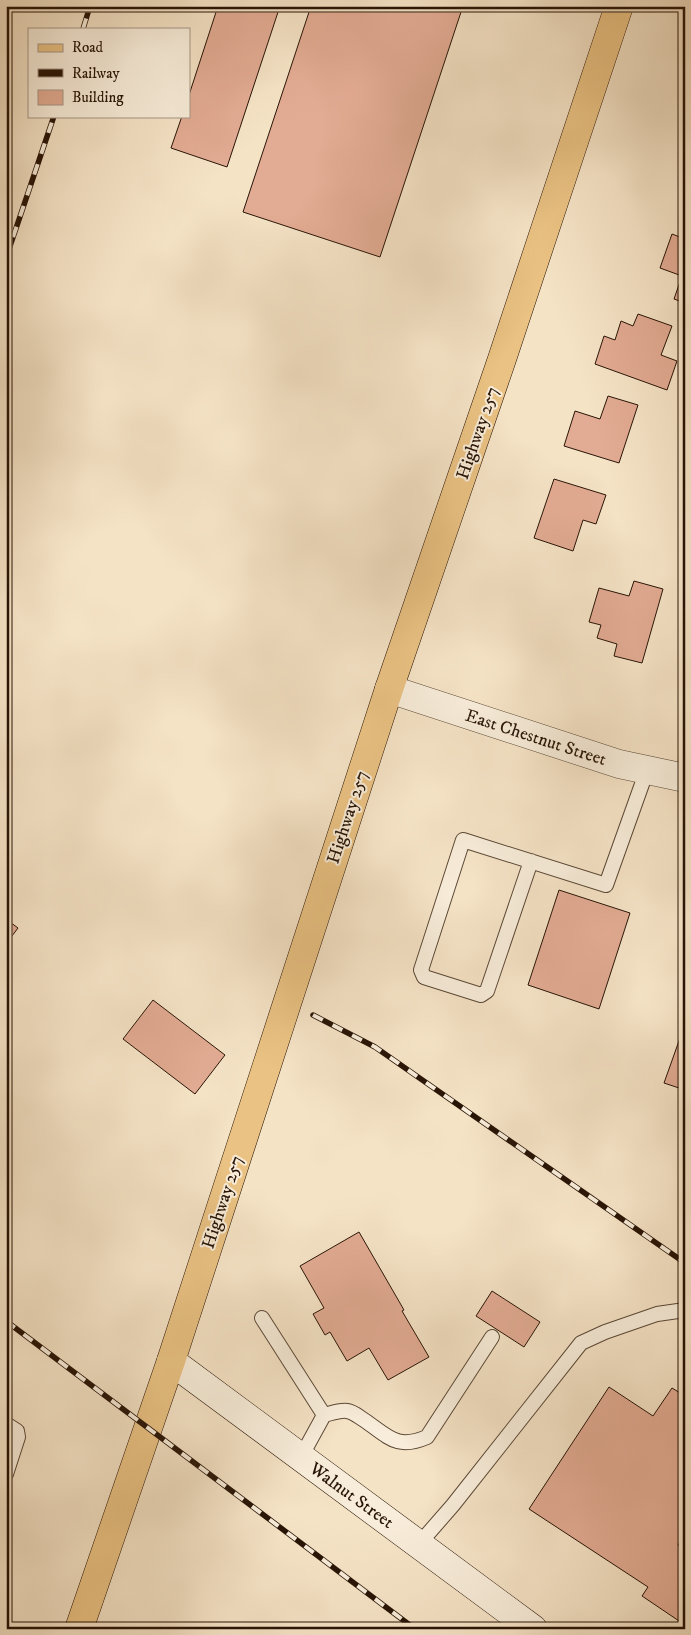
<svg xmlns="http://www.w3.org/2000/svg" width="691" height="1635" viewBox="0 0 691 1635" font-family="'IM FELL DW Pica',serif">
	<rect width="100%" height="100%" fill="#f5e3c6"/>
	<filter id="stains"><feTurbulence type="fractalNoise" baseFrequency=".004" numOctaves="4"/><feColorMatrix values="0 0 0 0 .2 0 0 0 0 .09 0 0 0 0 .02 0 0 0 .5 -.17"/></filter>
	<radialGradient id="worn" r=".72"><stop offset=".6" stop-color="#630" stop-opacity="0"/><stop offset="1" stop-color="#630" stop-opacity=".3"/></radialGradient>
	<g fill="#e2ab93" stroke="#281406">
		<polygon points="218,6 280,6 227,167 171,148 182,116 189,116 189,95"/>
		<polygon points="311,6 463,6 380,257 243,212"/>
		<polygon points="672,234 685,239 685,303 674,299 682,276 660,268"/>
		<polygon points="638,314 672,326 661,355 677,361 667,390 595,364 604,336 615,340 621,321 633,326"/>
		<polygon points="608,396 638,405 619,463 564,446 575,411 600,419"/>
		<polygon points="554,479 606,495 596,524 583,520 573,551 534,538"/>
		<polygon points="634,581 663,589 642,663 614,656 617,644 597,638 601,625 589,622 599,588 629,596"/>
		<polygon points="559,890 630,913 599,1009 528,985"/>
		<polygon points="6,919 18,928 6,944"/>
		<polygon points="153,1000 225,1055 195,1094 123,1039"/>
		<polygon points="685,1024 685,1090 664,1083"/>
		<polygon points="359,1232 404,1310 402,1311 429,1357 388,1380 369,1348 347,1361 330,1332 325,1335 313,1314 324,1308 300,1266"/>
		<polygon points="492,1291 540,1322 524,1347 476,1316"/>
		<polygon points="609,1387 653,1416 672,1388 685,1396 685,1535 678,1545 685,1549 685,1625 642,1596 648,1587 529,1509"/>
	</g>
	<g fill="none" stroke-linecap="round" stroke-linejoin="round">
		<g stroke="#5b4836" stroke-width="16">
			<g id="lane">
				<polyline points="531,861 487,991 481,995 424,977 421,970 463,840 606,885 647,770"/>
				<polyline points="262,1318 324,1415"/>
				<polyline points="6,1424 17,1431 18,1437 6,1474"/>
				<path d="M301 1457 324 1415C332 1413 340 1410 347 1411 354 1412 359 1417 364 1420 389 1437 397 1450 427 1437L492 1337"/>
				<polyline points="419,1544 453,1505 581,1343 605,1332 657,1314 685,1310"/>
			</g>
		</g>
		<g stroke="#5b4836" stroke-width="29">
			<polyline id="street" points="389,689 619,764 685,778"/>
		</g>
		<g stroke="#281406" stroke-width="29">
			<polyline id="secondary" points="171,1361 533,1629"/>
		</g>
		<g stroke="#281406" stroke-width="29">
			<polyline id="primary" points="79,1629 171,1361 389,689 502,359 619,6"/>
		</g>
		<use href="#lane" stroke="#f8edda" stroke-width="14"/>
		<use href="#street" stroke="#f8edda" stroke-width="28"/>
		<use href="#secondary" stroke="#f8edda" stroke-width="28"/>
		<use href="#primary" stroke="#eac283" stroke-width="28"/>
		<g stroke="#281406" stroke-width="5.5">
			<g id="rail">
				<polyline points="83,29 90,6"/>
				<polyline points="6,258 54,116"/>
				<polyline points="313,1015 375,1047 685,1263"/>
				<polyline points="6,1321 415,1629"/>
			</g>
		</g>
		<use href="#rail" stroke="#f8edda" stroke-width="4" stroke-dasharray="11" stroke-linecap="butt"/>
	</g>
	<g text-anchor="middle" stroke-width="4" stroke-linejoin="round" paint-order="stroke">
		<g font-size="18" fill="#281406" stroke="#f8edda">
			<text transform="translate(477 433) rotate(-71)" y="6">Highway 257</text>
			<text transform="translate(536 737) rotate(18)" y="6">East Chestnut Street</text>
			<text transform="translate(347 817) rotate(-72)" y="6">Highway 257</text>
			<text transform="translate(222 1202) rotate(-72)" y="6">Highway 257</text>
			<text transform="translate(352 1495) rotate(36)" y="6">Walnut Street</text>
		</g>
	</g>
	<rect width="691" height="1635" fill="none" stroke="#f5e3c6" stroke-width="25"/>
	<rect x="8" y="8" width="676" height="1620" fill="none" stroke="#281406" stroke-width="2.5"/>
	<rect x="12" y="12" width="666" height="1610" fill="none" stroke="#281406"/>
	<rect x="28" y="28" width="162" height="90" fill="#f8edda" stroke="#a59685"/>
	<rect x="38" y="44" width="25" height="8" fill="#eac283" stroke="#a59685"/>
	<text x="72" y="52" font-size="15" fill="#281406">Road</text>
	<rect x="38" y="69" width="25" height="8" fill="#281406" stroke="#a59685"/>
	<text x="72" y="78" font-size="15" fill="#281406">Railway</text>
	<rect x="38" y="90" width="25" height="15" fill="#e2ab93" stroke="#a59685"/>
	<text x="72" y="102" font-size="15" fill="#281406">Building</text>
	<rect width="100%" height="100%" filter="url(#stains)"/>
	<rect width="100%" height="100%" fill="url(#worn)"/>
</svg>
